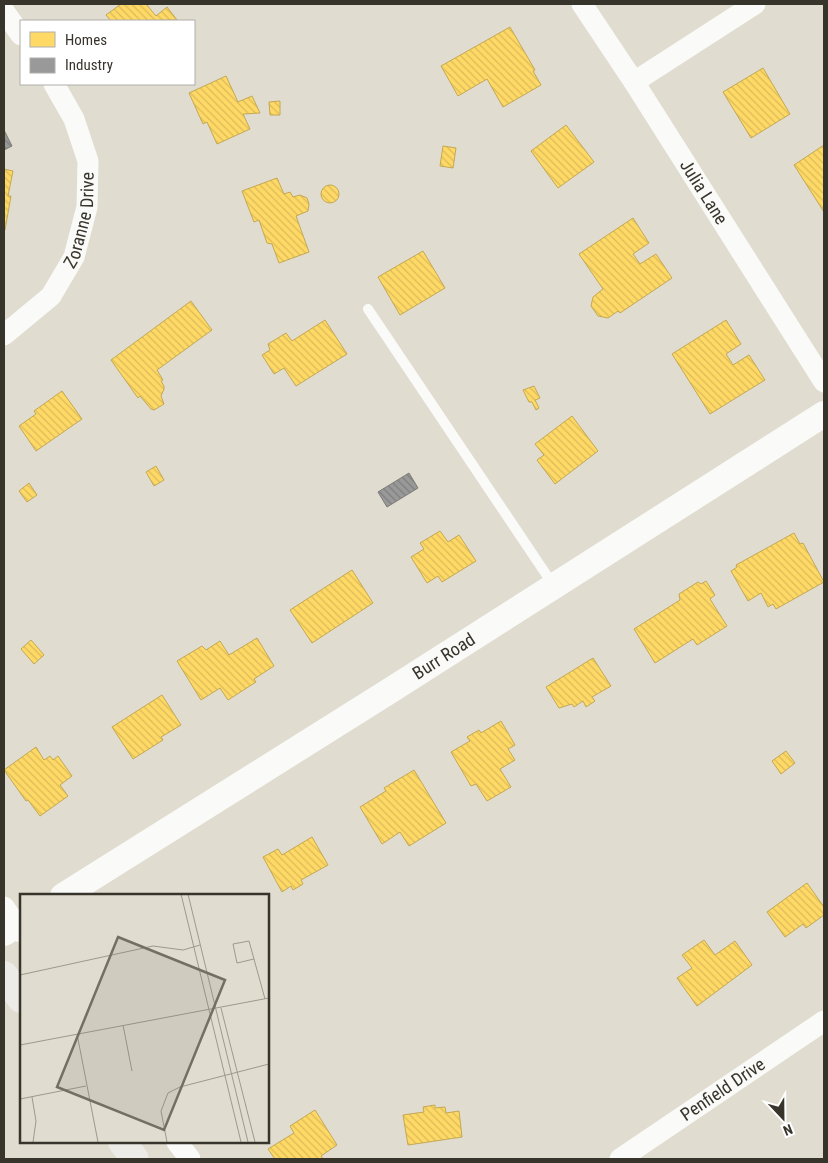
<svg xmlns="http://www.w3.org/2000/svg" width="828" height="1163" viewBox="0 0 828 1163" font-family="'Roboto Condensed',sans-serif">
	<defs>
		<pattern id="homes-back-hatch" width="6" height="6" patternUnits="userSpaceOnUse" patternTransform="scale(1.25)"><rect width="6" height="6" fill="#ffd966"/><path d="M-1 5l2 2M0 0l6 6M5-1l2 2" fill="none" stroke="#dbbb59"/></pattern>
		<pattern id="industry-back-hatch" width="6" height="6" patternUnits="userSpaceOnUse" patternTransform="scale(1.25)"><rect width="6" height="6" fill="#999"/><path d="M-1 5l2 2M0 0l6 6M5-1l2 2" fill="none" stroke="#7e7e7d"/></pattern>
	</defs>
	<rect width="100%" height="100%" fill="#e0dccf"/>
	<g fill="url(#homes-back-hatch)" stroke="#c3a854">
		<polygon points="121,4 146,4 156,16 167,7 177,20 111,21 106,15"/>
		<polygon points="510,27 535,70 533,71 541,85 503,107 487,79 458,96 441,66"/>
		<polygon points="763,68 790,114 751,138 723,92"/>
		<polygon points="226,76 238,102 252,96 260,113 243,114 250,129 217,144 207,122 203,124 189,93"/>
		<polygon points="280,101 280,115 270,115 269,102"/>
		<polygon points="566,125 594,162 558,188 531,151"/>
		<polygon points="824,145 824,212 794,165"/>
		<polygon points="443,146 456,148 453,168 440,166"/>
		<polygon points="4,169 13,171 8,196 11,196 5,230 4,230"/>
		<polygon points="277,178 284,194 290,192 293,197 300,195 307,198 309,204 308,211 296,216 309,252 279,263 272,244 267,243 259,220 254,222 242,191"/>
		<circle cx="330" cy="194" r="9"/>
		<polygon points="633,218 649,243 633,254 640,264 656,254 672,278 620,313 618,311 608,318 598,316 591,306 593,297 603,289 579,254"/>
		<polygon points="423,251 445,288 400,315 378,277"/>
		<polygon points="191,301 212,330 157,370 163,380 161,381 164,386 164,389 161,396 164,404 154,410 151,409 140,396 138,398 111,360"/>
		<polygon points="325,320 347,354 296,386 284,368 274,374 262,355 270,350 268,344 286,333 292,341"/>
		<polygon points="726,320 741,344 726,354 733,365 749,355 765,380 710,414 672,354"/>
		<polygon points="534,386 540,398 535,400 539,408 536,410 532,402 529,402 523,390"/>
		<polygon points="62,391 82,419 36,451 19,426 36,414 34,411"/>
		<polygon points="572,416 598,451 555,484 537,460 544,455 535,444"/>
		<polygon points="156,466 164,480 154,486 146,472"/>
		<polygon points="29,483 37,495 27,502 19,491"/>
		<polygon points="440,531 448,542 459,535 476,561 442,582 438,576 427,583 411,557 424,549 420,543"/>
		<polygon points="794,533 800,544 803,543 824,582 776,609 773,604 768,607 761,593 748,601 731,571 737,567 736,565"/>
		<polygon points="352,570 373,603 312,643 290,610"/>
		<polygon points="706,581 715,595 710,599 727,626 697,645 693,639 655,663 634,629 680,600 679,594 698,582 701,584"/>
		<polygon points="257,638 274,666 254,679 256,682 228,700 220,688 201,700 177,661 202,646 206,650 220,641 229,655"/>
		<polygon points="31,640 44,655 34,664 21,649"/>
		<polygon points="593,658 611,686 592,697 595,701 586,707 583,701 574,707 572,704 559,708 546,687"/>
		<polygon points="162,695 181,725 161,737 163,740 133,759 112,727"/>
		<polygon points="501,721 515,745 508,749 515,760 500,769 511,787 487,801 476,784 471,786 451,752 470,741 467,737 479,730 481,733"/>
		<polygon points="36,747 44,760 50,756 53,760 58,756 72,776 60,785 68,796 40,816 28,800 26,801 4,770"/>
		<polygon points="786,751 795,763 781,774 772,761"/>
		<polygon points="414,770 446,823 409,846 400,832 382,844 360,807 386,791 384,788"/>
		<polygon points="312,837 328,865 301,880 303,884 293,890 291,886 282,892 263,857 278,849 282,855"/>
		<polygon points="807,883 824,907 824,915 806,928 803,924 785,937 767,912"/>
		<polygon points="704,940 715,955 735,941 752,965 697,1006 677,978 692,968 682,955"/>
		<polygon points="435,1105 435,1108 445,1107 446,1113 459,1111 462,1137 408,1145 403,1115 424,1112 423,1107"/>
		<polygon points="315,1110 337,1145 321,1156 323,1159 275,1159 268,1149 294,1133 290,1126"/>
	</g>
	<g fill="url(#industry-back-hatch)" stroke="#7c7b78">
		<polygon points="4,130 12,146 4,150"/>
		<polygon points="409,473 418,488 387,507 378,492"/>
	</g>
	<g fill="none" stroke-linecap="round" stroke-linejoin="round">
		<polyline stroke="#fafaf8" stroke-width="10" points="368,309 554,586"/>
		<g stroke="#fafaf8" stroke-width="21">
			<path id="s1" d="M582 4 634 82 824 382"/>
			<polyline points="4,11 21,35"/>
			<polyline points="634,82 755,4"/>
			<path id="s2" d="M4 335 51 296 74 257 87 207 88 161 74 119 54 84"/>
			<polyline points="4,907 21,932"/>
			<polyline points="177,1142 190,1159"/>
			<path id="s3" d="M620 1159 824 1021"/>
		</g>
		<g stroke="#fafaf8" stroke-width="26">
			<path id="s4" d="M63 896 391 690 824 414"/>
			<polyline points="4,933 21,922"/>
		</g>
		<g stroke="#edebe7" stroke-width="28">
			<polyline points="4,975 21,999"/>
			<polyline points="122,1142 135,1159"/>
		</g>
	</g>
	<g text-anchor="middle" stroke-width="5" stroke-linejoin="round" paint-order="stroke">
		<g font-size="18" fill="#37342b" stroke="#fff">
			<text dy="6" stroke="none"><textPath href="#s1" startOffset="224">Julia Lane</textPath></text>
			<text dy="6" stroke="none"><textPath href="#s2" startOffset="144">Zoranne Drive</textPath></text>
			<text dy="6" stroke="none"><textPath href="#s4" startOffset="450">Burr Road</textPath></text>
			<text dy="6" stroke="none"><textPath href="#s3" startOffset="124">Penfield Drive</textPath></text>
		</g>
	</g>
	<g transform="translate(20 894)">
		<rect width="249" height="249" fill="#e0dccf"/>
		<path fill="none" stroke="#9c998d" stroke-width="1" d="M161 0 221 248M168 0 228 248M234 65 217 69 213 50 229 47 245 105M0 81 133 52 163 56 180 51M201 114 235 248M103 131 112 177M57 140 78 248M0 151 249 104M12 203 16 227 13 248M0 205 66 192M147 248 141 217 148 199 160 193 249 170"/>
		<path fill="#726f64" fill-opacity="0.15" stroke="#726f64" stroke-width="2.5" d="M98 43 205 86 144 236 37 193Z"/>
		<rect width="249" height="249" fill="none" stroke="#37342b" stroke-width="2.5"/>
	</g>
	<rect width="828" height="1163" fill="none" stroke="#37342b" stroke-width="10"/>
	<rect x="20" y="20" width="175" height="65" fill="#ffffff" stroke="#afaeaa"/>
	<rect x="30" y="32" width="25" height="15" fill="#ffd966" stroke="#afaeaa"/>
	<text x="65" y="45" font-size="15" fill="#37342b">Homes</text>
	<rect x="30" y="58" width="25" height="15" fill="#999999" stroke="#afaeaa"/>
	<text x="65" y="70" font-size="15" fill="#37342b">Industry</text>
	<g transform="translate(783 1118) rotate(158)" stroke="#ffffff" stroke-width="4" paint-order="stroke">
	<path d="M0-4L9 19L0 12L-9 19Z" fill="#37342b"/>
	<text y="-8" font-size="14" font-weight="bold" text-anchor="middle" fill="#37342b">N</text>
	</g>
</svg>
